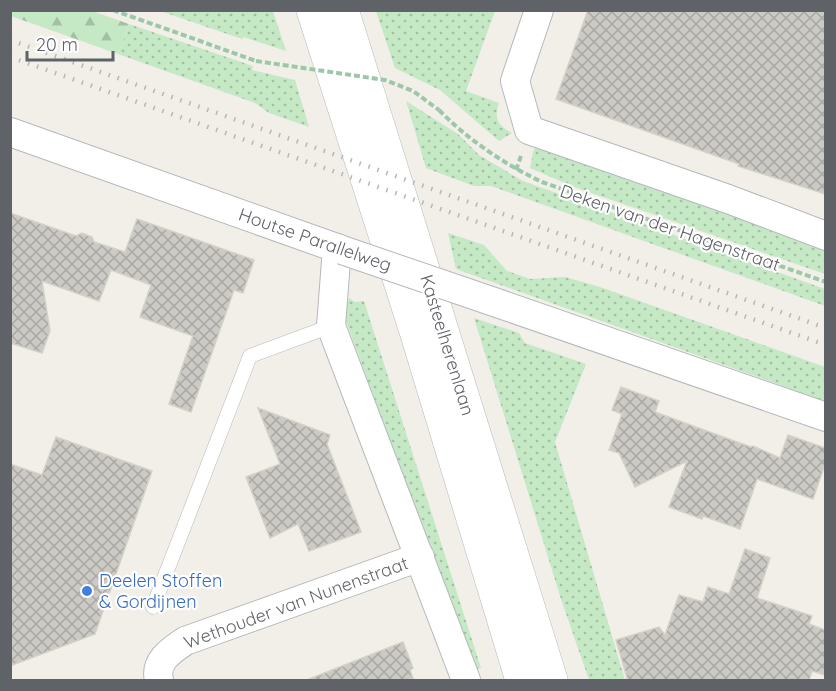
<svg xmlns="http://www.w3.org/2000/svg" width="836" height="691" viewBox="0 0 836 691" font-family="Quicksand,sans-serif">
	<defs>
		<pattern id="grass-dots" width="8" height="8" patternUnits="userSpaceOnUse" patternTransform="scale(1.5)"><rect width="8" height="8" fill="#c5e8c5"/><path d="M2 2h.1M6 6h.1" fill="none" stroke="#a3c0a4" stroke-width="1.8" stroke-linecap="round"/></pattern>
		<pattern id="forest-firs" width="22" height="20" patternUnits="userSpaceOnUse" patternTransform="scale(1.5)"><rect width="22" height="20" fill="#c5e8c5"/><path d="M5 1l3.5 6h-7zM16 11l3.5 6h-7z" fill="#a3c0a4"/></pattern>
		<pattern id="building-cross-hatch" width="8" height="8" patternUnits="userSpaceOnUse" patternTransform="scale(1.5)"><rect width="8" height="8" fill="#cccac5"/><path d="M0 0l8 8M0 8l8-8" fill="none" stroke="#a9a8a4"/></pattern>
	</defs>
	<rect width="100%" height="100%" fill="#f1efe8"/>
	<g fill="url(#grass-dots)">
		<polygon points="160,11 273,11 286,51 243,37 242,39"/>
		<path d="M376 11H495L466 91 499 103C494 118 497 125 512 133L499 141 440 90 395 68Z"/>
		<polygon points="129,24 253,66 252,70 295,80 309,127 269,113 255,103 118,54"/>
		<polygon points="406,101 458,134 479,155 523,181 825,289 825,306 491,186 474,186 426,168"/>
		<polygon points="536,146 825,243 825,274 574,187 530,168 533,152"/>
		<polygon points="448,233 484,245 507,271 530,279 565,277 600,287 825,367 825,401 456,269"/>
		<polygon points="349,298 355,302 364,301 481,668 475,670 344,316"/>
		<polygon points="474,318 519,333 525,343 586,364 555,442 625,680 589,680 561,599"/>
	</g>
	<polygon fill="url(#forest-firs)" points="11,10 92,11 129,24 118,54 11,16"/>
	<g fill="url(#building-cross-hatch)" stroke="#d6d1c6" stroke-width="1.5">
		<polygon points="588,10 825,10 825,194 738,166 739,164 556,99"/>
		<polygon points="10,213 76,236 82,233 92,237 94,242 125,252 137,219 254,260 243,293 234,290 191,412 169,404 193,336 140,317 151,285 111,270 99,301 42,281 50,331 42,353 10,343"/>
		<polygon points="621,387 659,401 655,412 715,434 751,447 753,446 780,458 788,435 825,448 825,464 813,499 757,479 740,529 703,516 702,519 669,507 687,461 635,487 619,453 609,450 622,414 612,410"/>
		<polygon points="258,408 330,435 327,444 361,532 309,551 298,524 270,538 246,477 280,464"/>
		<polygon points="56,437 152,471 95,634 10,666 10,464 42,475"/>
		<polygon points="745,549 770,558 757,598 812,616 809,624 825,630 825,675 812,671 809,681 628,681 616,640 659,627 665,635 679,595 703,602 708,587 729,594"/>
		<polygon points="403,642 413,668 410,670 414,681 309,681 309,679"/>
	</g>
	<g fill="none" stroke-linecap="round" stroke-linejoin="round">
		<g stroke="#b5b8bc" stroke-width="15">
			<polyline id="service" points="153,607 250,356 331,326"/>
		</g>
		<g stroke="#b5b8bc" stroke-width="30">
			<g id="minor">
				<polyline points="539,10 515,81 529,130 728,199 826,236"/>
				<polyline points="10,132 342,250"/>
				<polyline points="337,248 331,326 466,680"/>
				<polyline points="500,304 826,417"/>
				<path d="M159 680C154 661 172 650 185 641L420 557"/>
			</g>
		</g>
		<g stroke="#b6babf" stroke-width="34">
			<g id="secondary">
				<polyline points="313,10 416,331 522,680"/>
				<polyline points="342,10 551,680"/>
			</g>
		</g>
		<g stroke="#9cc7a9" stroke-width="4" stroke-dasharray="6 3" stroke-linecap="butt">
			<polyline points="113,10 256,61"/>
			<path d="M439 110C467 139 504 164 542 182L826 282"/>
			<polyline points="516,170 521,156"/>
		</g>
		<use href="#service" stroke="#fff" stroke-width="14"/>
		<use href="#minor" stroke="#fff" stroke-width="28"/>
		<use href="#secondary" stroke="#fff" stroke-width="33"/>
		<g stroke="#b6b7b8" stroke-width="4.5" stroke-dasharray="1.5 8" stroke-linecap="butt">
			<polyline points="10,40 826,328"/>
			<polyline points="10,57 826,345"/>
		</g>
		<g stroke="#b5b8bc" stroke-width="30" stroke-linecap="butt">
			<polyline id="minor-bridge" points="342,250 500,304"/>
		</g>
		<polyline stroke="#9cc7a9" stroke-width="4" stroke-dasharray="6 3" stroke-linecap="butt" points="256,61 385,80 413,91 439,110"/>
		<use href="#minor-bridge" stroke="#fff" stroke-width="28"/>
	</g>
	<circle fill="#3f7fe0" stroke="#fff" stroke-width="2" cx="87" cy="591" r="6"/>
	<g text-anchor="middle" stroke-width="4.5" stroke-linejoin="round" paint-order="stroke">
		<g font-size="18" fill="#5f6368" stroke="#fff">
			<text transform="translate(670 228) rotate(19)" y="6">Deken van der Hagenstraat</text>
			<text transform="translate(315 240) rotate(19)" y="6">Houtse Parallelweg</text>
			<text transform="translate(447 345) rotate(73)" y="6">Kasteelherenlaan</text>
			<text transform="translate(296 603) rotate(-20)" y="6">Wethouder van Nunenstraat</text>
		</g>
		<g font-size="18" fill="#366cbe" stroke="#fff" text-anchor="start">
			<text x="99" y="587">Deelen Stoffen<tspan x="99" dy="21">&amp; Gordijnen</tspan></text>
		</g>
	</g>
	<rect width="836" height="691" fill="none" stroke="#5f6368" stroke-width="24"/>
	<path d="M27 51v9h86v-9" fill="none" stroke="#5f6368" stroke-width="3"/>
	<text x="36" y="51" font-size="18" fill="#5f6368" stroke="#ffffff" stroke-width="4.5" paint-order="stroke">20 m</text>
</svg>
